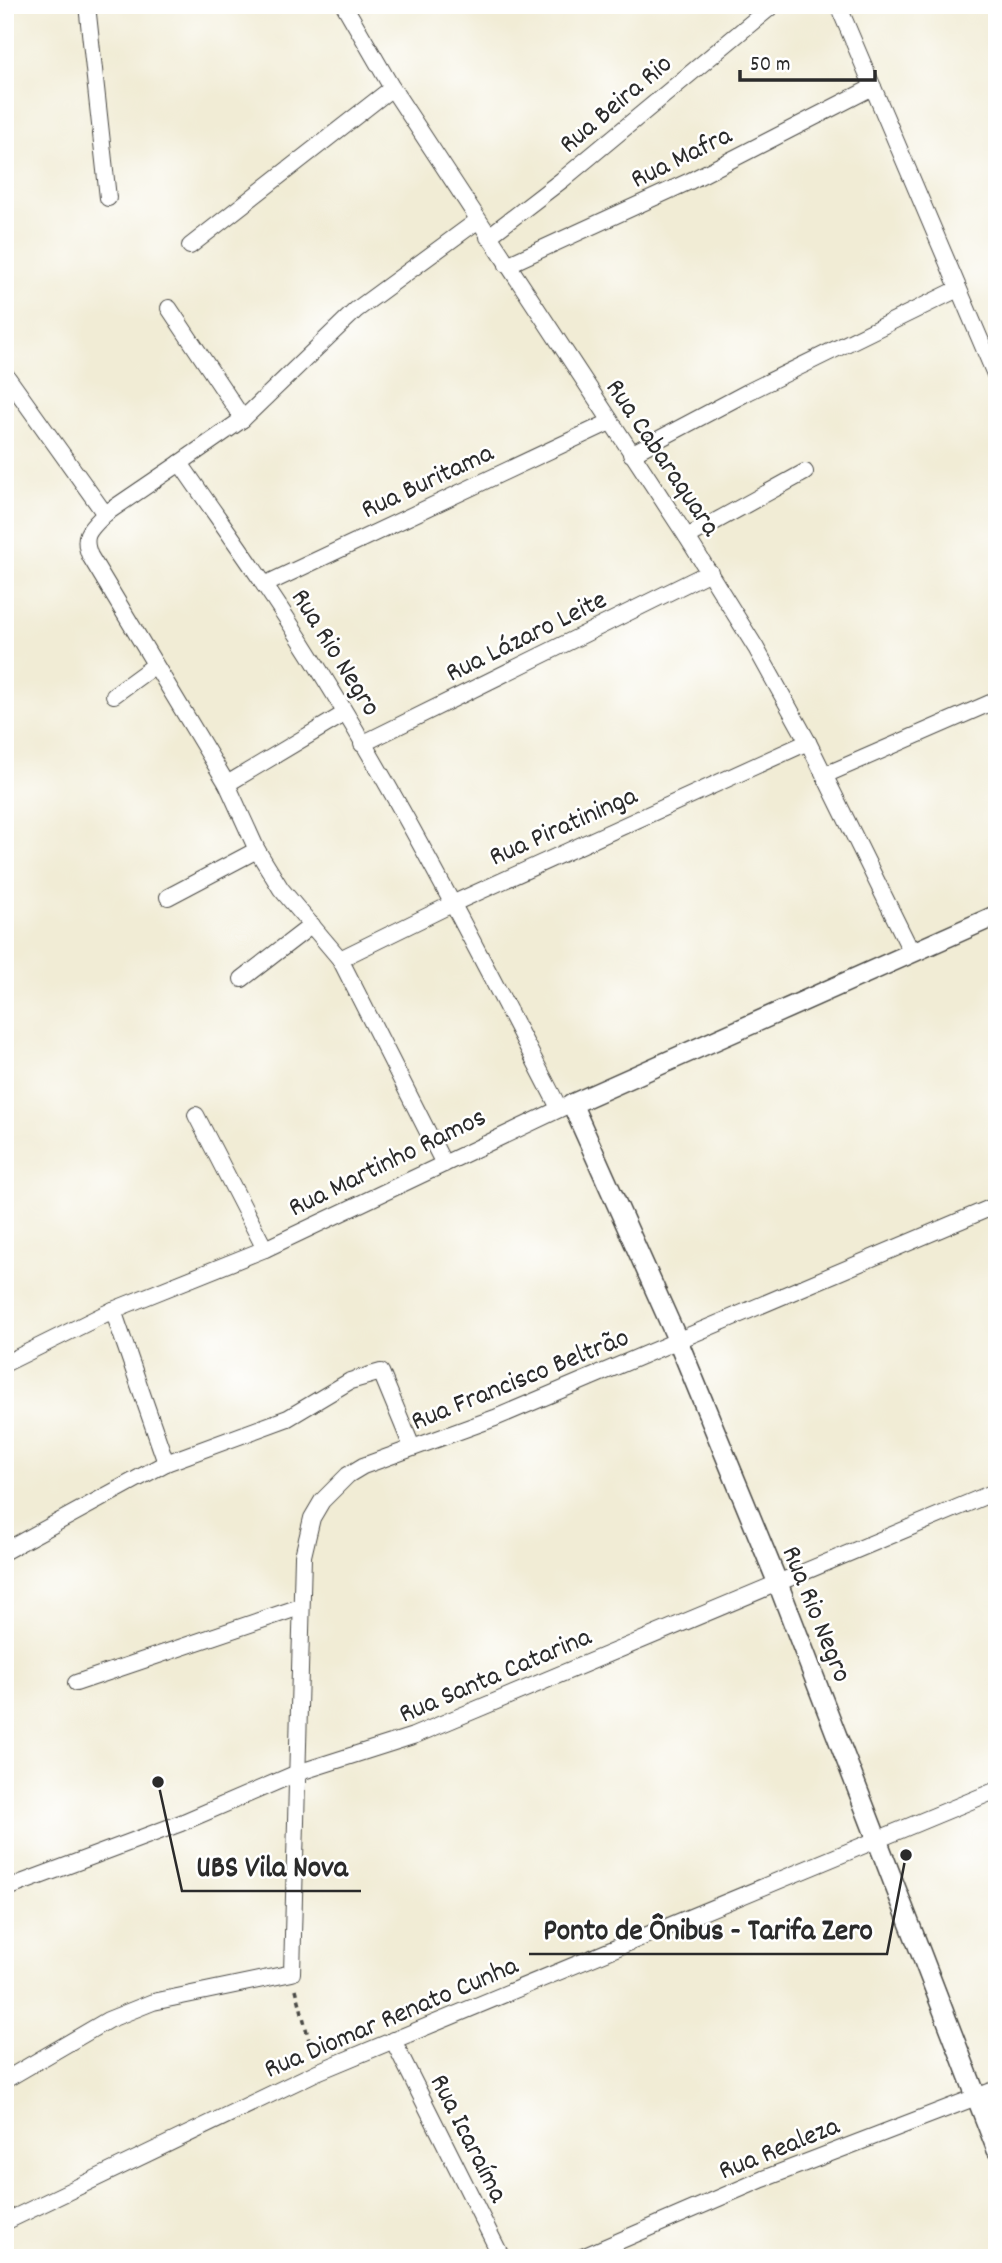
<svg xmlns="http://www.w3.org/2000/svg" width="1002" height="2263" viewBox="0 0 1002 2263" font-family="Dekko,sans-serif">
	<rect width="100%" height="100%" fill="#fff"/>
	<filter id="ink" filterUnits="userSpaceOnUse"><feTurbulence type="fractalNoise" baseFrequency=".0143" numOctaves="2"/><feDisplacementMap in="SourceGraphic" scale="14" xChannelSelector="R" yChannelSelector="G"/><feConvolveMatrix kernelMatrix="1 2 1 2 8 2 1 2 1" color-interpolation-filters="sRGB"/></filter>
	<filter id="wash" filterUnits="userSpaceOnUse"><feTurbulence type="fractalNoise" baseFrequency=".00686" numOctaves="4" result="noise"/><feDisplacementMap in="SourceGraphic" scale="28" xChannelSelector="R" yChannelSelector="G"/><feGaussianBlur stdDeviation="1.57" result="paint"/><feColorMatrix in="noise" values="0 0 0 0 0 0 0 0 0 0 0 0 0 0 0 0 0 1.4 0 .05"/><feComposite in="paint" operator="in"/></filter>
	<g filter="url(#wash)">
		<rect width="100%" height="100%" fill="#f1ecd5"/>
	</g>
	<g filter="url(#ink)">
		<g fill="none" stroke-linecap="round" stroke-linejoin="round">
			<g stroke="#494844" stroke-width="18">
				<g id="minor">
					<polyline points="87,5 108,198"/>
					<polyline points="344,5 392,88 687,537 756,648 808,742 912,953"/>
					<polyline points="838,5 997,379"/>
					<polyline points="488,237 562,180 773,5"/>
					<polyline points="190,246 392,88"/>
					<polyline points="507,265 690,181 873,87"/>
					<polyline points="169,308 243,419"/>
					<path d="M5 374 105 514 180 463C217 517 256 570 291 625 391 780 475 945 559 1108"/>
					<polyline points="631,454 748,392 958,289"/>
					<polyline points="180,463 243,419 356,310 477,221"/>
					<path d="M105 514C90 529 81 535 90 556L227 784 257 850 281 889 340 959 444 1164"/>
					<polyline points="687,537 805,472"/>
					<polyline points="264,585 610,422"/>
					<polyline points="114,695 155,665"/>
					<polyline points="362,744 710,572"/>
					<polyline points="825,775 997,700"/>
					<polyline points="227,784 344,714"/>
					<polyline points="168,897 257,850"/>
					<polyline points="340,959 454,903 808,742"/>
					<polyline points="242,979 312,925"/>
					<polyline points="196,1115 265,1249"/>
					<polyline points="6,1363 113,1310"/>
					<polyline points="166,1463 288,1418 350,1381 381,1372 412,1447"/>
					<polyline points="5,1551 166,1463 113,1310 265,1249 568,1105"/>
					<polyline points="76,1683 300,1607"/>
					<polyline points="5,1889 181,1823 297,1773 413,1736 997,1491"/>
					<polyline points="393,2040 502,2258"/>
					<polyline points="5,2080 108,2020 153,2002 292,1973 303,1556 312,1518 322,1501 348,1475 363,1466 495,1418 997,1205"/>
					<polyline points="5,2222 317,2072 997,1790"/>
					<polyline points="580,2258 763,2179 997,2089"/>
				</g>
			</g>
			<g stroke="#494844" stroke-width="22">
				<polyline id="tertiary" points="997,915 572,1104 678,1341 777,1581 997,2150"/>
			</g>
			<polyline stroke="#494844" stroke-width="3.5" stroke-dasharray="5 5" stroke-linecap="butt" points="296,1989 313,2056"/>
			<use href="#minor" stroke="#fff" stroke-width="16"/>
			<use href="#tertiary" stroke="#fff" stroke-width="19"/>
		</g>
	</g>
	<g text-anchor="middle" stroke-width="5" stroke-linejoin="round" paint-order="stroke">
		<g font-size="28" fill="#2b2b2b" stroke="#fff">
			<text transform="translate(614 102) rotate(-40)" y="10">Rua Beira Rio</text>
			<text transform="translate(680 155) rotate(-26)" y="10">Rua Mafra</text>
			<text transform="translate(665 456) rotate(56)" y="10">Rua Cabaraquara</text>
			<text transform="translate(426 479) rotate(-25)" y="10">Rua Buritama</text>
			<text transform="translate(525 634) rotate(-26)" y="10">Rua Lázaro Leite</text>
			<text transform="translate(338 651) rotate(58)" y="10">Rua Rio Negro</text>
			<text transform="translate(562 824) rotate(-24)" y="10">Rua Piratininga</text>
			<text transform="translate(386 1160) rotate(-26)" y="10">Rua Martinho Ramos</text>
			<text transform="translate(519 1377) rotate(-22)" y="10">Rua Francisco Beltrão</text>
			<text transform="translate(819 1613) rotate(68)" y="10">Rua Rio Negro</text>
			<text transform="translate(494 1673) rotate(-23)" y="10">Rua Santa Catarina</text>
			<text transform="translate(390 2015) rotate(-23)" y="10">Rua Diomar Renato Cunha</text>
			<text transform="translate(471 2137) rotate(63)" y="10">Rua Icaraíma</text>
			<text transform="translate(778 2146) rotate(-22)" y="10">Rua Realeza</text>
		</g>
	</g>
	<path fill="none" stroke="#2b2b2b" stroke-width="2.5" d="M158 1782L182 1891H361M906 1855L887 1954H529"/>
	<g fill="#2b2b2b" stroke="#fff" stroke-width="2.5">
		<circle cx="158" cy="1782" r="7"/>
		<circle cx="906" cy="1855" r="7"/>
	</g>
	<g font-size="30" text-anchor="middle" font-weight="bold" fill="#2b2b2b" stroke="#fff" stroke-width="5" stroke-linejoin="round" paint-order="stroke">
		<text x="272" y="1876">UBS Vila Nova</text>
		<text x="708" y="1939">Ponto de Ônibus - Tarifa Zero</text>
	</g>
	<rect width="1002" height="2263" fill="none" stroke="#fff" stroke-width="28"/>
	<path d="M740 70v10h135v-10" fill="none" stroke="#2b2b2b" stroke-width="3.5"/>
	<text x="750" y="70" font-size="21" fill="#2b2b2b" stroke="#ffffff" stroke-width="5" paint-order="stroke">50 m</text>
</svg>
